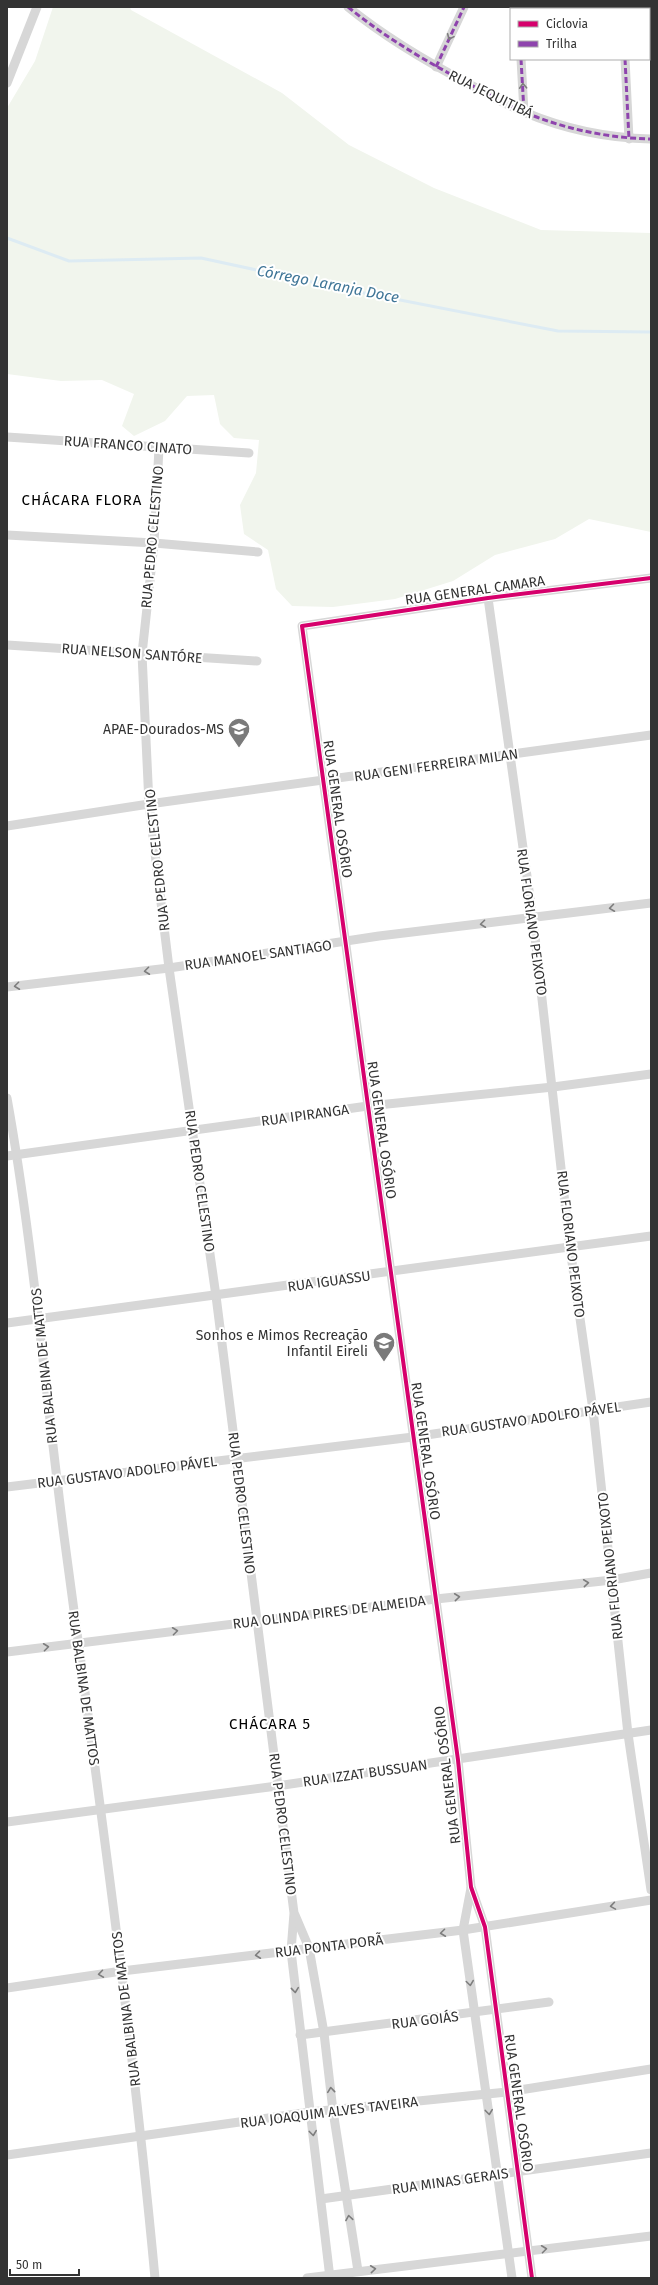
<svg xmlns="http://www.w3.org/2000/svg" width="658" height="2285" viewBox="0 0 658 2285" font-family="'Fira Sans',sans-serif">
	<rect width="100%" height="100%" fill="#fff"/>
	<polygon fill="#f1f5ed" points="53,7 130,7 131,10 282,93 349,145 434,188 541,230 651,233 651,532 589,519 555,539 495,555 453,581 395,599 333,607 292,606 276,589 268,550 244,534 240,505 256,473 259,440 234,438 220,424 214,395 187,396 165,421 134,436 122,426 134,394 102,380 61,381 7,374 7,108 35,61"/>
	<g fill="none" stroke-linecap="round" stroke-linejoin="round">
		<polyline stroke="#ddebf3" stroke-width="3" points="7,238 69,261 201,258 349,290 558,331 651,332"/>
		<g stroke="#d7d7d7" stroke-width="9">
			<path d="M348 7C386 38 427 62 471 85 488 94 506 105 524 112 564 129 608 138 651 139"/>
			<polyline points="518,7 518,9"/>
			<polyline points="623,7 623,9"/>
			<polyline points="521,59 524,112"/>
			<polyline points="625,59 629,139"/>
			<polyline points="436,67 464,7"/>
			<polyline points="7,83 37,7"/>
			<polyline points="7,437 249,453"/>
			<polyline points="159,448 154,543 142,654 149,804 169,968 216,1296 294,1913 291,1951 330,2278"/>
			<polyline points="7,535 154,543 258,552"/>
			<polyline points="488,598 533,919 570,1248 593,1410 628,1734 651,1890"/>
			<polyline points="7,645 257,661"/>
			<polyline points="7,826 149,804 651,735"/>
			<polyline points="7,987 169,968 379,936 651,903"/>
			<path d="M7 1098C33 1243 45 1390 64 1536 97 1783 132 2030 155 2278"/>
			<polyline points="7,1156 368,1106 553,1087 651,1074"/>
			<polyline points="7,1323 651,1236"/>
			<polyline points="7,1487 413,1437 651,1402"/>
			<polyline points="7,1652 436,1599 612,1580 651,1573"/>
			<polyline points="7,1822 277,1786 651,1730"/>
			<polyline points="471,1888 463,1930 512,2278"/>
			<polyline points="295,1915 309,1948 324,2033 333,2111 358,2271"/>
			<polyline points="7,1988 122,1971 463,1930 651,1900"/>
			<polyline points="300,2035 549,2002"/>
			<polyline points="7,2155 310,2112 507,2092 651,2069"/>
			<polyline points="321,2199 651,2153"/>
			<polyline points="307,2278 651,2236"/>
			<polyline points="532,2278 485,1927 471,1887 458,1760 302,626 488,598 651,578"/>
		</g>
		<g stroke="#8e44ad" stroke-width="3" stroke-dasharray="6 3" stroke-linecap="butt">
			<path d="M348 7C386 38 427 62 471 85 488 94 506 105 524 112 564 129 608 138 651 139"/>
			<polyline points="518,7 518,9"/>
			<polyline points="623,7 623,9"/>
			<polyline points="521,59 524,112"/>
			<polyline points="625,59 629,139"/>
			<polyline points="436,67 464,7"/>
		</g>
		<g stroke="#fff" stroke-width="6">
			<polyline id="cycleway" points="532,2278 485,1927 471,1887 458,1760 302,626 488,598 651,578"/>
		</g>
		<use href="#cycleway" stroke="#d6006c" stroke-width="4"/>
	</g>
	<defs><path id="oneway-chevron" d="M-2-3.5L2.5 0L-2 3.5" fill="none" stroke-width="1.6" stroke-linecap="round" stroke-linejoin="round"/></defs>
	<g stroke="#7d7d7d">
		<use href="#oneway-chevron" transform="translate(450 37) rotate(114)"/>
		<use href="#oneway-chevron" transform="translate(523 86) rotate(-93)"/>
		<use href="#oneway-chevron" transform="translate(612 908) rotate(172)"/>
		<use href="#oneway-chevron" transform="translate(483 924) rotate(173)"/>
		<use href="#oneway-chevron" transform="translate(147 971) rotate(173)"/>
		<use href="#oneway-chevron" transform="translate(17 986) rotate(173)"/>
		<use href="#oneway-chevron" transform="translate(586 1583) rotate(-6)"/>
		<use href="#oneway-chevron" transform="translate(457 1597) rotate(-6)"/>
		<use href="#oneway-chevron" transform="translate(175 1631) rotate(-7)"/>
		<use href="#oneway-chevron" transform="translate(46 1647) rotate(-7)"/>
		<use href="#oneway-chevron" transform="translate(613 1906) rotate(171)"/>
		<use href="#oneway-chevron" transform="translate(443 1933) rotate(173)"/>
		<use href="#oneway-chevron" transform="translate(258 1955) rotate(173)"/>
		<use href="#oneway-chevron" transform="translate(101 1974) rotate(172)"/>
		<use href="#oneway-chevron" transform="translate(470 1983) rotate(82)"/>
		<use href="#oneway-chevron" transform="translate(295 1990) rotate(84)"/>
		<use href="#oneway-chevron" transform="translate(331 2090) rotate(-96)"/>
		<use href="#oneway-chevron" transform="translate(489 2112) rotate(83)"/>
		<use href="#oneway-chevron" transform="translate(313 2133) rotate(83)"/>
		<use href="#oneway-chevron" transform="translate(349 2218) rotate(-99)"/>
		<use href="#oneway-chevron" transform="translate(544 2249) rotate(-7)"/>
		<use href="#oneway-chevron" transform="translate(373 2269) rotate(-6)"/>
	</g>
	<defs>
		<g id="school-pin" transform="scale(1.15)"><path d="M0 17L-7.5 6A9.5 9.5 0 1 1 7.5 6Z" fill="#7a7a7a" stroke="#fff"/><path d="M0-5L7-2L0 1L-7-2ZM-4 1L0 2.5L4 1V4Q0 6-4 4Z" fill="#fff"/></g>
	</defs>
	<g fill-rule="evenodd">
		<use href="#school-pin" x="239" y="729"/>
		<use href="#school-pin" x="384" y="1343"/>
	</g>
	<g text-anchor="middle" stroke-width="4" stroke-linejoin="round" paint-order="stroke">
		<g font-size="14" fill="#333" stroke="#fff">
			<text transform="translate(491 94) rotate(26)" y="5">RUA JEQUITIBÁ</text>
			<text transform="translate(128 445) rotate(4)" y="5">RUA FRANCO CINATO</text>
			<text transform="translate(152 537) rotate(-85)" y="5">RUA PEDRO CELESTINO</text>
			<text transform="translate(475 590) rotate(-8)" y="5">RUA GENERAL CAMARA</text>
			<text transform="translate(132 653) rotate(4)" y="5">RUA NELSON SANTÓRE</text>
			<text transform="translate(436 765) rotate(-8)" y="5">RUA GENI FERREIRA MILAN</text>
			<text transform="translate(338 809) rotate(82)" y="5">RUA GENERAL OSÓRIO</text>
			<text transform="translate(157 860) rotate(-96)" y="5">RUA PEDRO CELESTINO</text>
			<text transform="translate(532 922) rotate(82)" y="5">RUA FLORIANO PEIXOTO</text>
			<text transform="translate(258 955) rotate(-8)" y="5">RUA MANOEL SANTIAGO</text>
			<text transform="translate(305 1115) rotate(-8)" y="5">RUA IPIRANGA</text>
			<text transform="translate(382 1130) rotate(82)" y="5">RUA GENERAL OSÓRIO</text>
			<text transform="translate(200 1181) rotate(82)" y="5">RUA PEDRO CELESTINO</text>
			<text transform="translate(571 1244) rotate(83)" y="5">RUA FLORIANO PEIXOTO</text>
			<text transform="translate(329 1281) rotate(-8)" y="5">RUA IGUASSU</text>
			<text transform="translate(44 1366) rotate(-96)" y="5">RUA BALBINA DE MATTOS</text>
			<text transform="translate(531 1419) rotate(-8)" y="5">RUA GUSTAVO ADOLFO PÁVEL</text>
			<text transform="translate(426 1451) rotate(82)" y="5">RUA GENERAL OSÓRIO</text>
			<text transform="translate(127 1472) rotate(-7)" y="5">RUA GUSTAVO ADOLFO PÁVEL</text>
			<text transform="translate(242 1503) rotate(83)" y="5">RUA PEDRO CELESTINO</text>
			<text transform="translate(610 1566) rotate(-96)" y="5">RUA FLORIANO PEIXOTO</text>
			<text transform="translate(329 1612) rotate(-7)" y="5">RUA OLINDA PIRES DE ALMEIDA</text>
			<text transform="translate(84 1688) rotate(82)" y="5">RUA BALBINA DE MATTOS</text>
			<text transform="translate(365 1773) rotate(-8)" y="5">RUA IZZAT BUSSUAN</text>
			<text transform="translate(447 1775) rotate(-97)" y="5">RUA GENERAL OSÓRIO</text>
			<text transform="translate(283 1824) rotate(83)" y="5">RUA PEDRO CELESTINO</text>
			<text transform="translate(329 1946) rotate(-7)" y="5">RUA PONTA PORÃ</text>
			<text transform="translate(126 2009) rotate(-97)" y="5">RUA BALBINA DE MATTOS</text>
			<text transform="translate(425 2020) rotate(-7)" y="5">RUA GOIÁS</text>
			<text transform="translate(519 2103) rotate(82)" y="5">RUA GENERAL OSÓRIO</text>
			<text transform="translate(329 2112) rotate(-7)" y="5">RUA JOAQUIM ALVES TAVEIRA</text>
			<text transform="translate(450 2181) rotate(-8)" y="5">RUA MINAS GERAIS</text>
		</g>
		<g font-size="14" fill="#333" stroke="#fff" text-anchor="end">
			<text x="224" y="734">APAE-Dourados-MS</text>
			<text x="368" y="1340">Sonhos e Mimos Recreação<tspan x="368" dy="16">Infantil Eireli</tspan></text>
		</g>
		<g font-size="15" font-style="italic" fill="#3f7597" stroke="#fff">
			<text transform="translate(328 284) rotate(11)" y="5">Córrego Laranja Doce</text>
		</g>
		<g font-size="15" letter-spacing="1" fill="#000" stroke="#fff">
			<text x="82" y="505">CHÁCARA FLORA</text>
			<text x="270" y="1729">CHÁCARA 5</text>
		</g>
	</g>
	<rect width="658" height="2285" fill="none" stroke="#333333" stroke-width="16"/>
	<rect x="510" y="8" width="140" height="52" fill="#ffffff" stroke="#adadad"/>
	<rect x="518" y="21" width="20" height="6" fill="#d6006c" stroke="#adadad"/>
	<text x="546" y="28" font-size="12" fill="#333333">Ciclovia</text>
	<rect x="518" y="41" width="20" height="6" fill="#8e44ad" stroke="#adadad"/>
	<text x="546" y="48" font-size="12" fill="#333333">Trilha</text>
	<path d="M10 2269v6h69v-6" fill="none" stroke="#333333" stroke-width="2"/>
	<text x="16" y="2269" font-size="12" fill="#333333" stroke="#ffffff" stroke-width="3" paint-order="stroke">50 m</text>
</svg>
